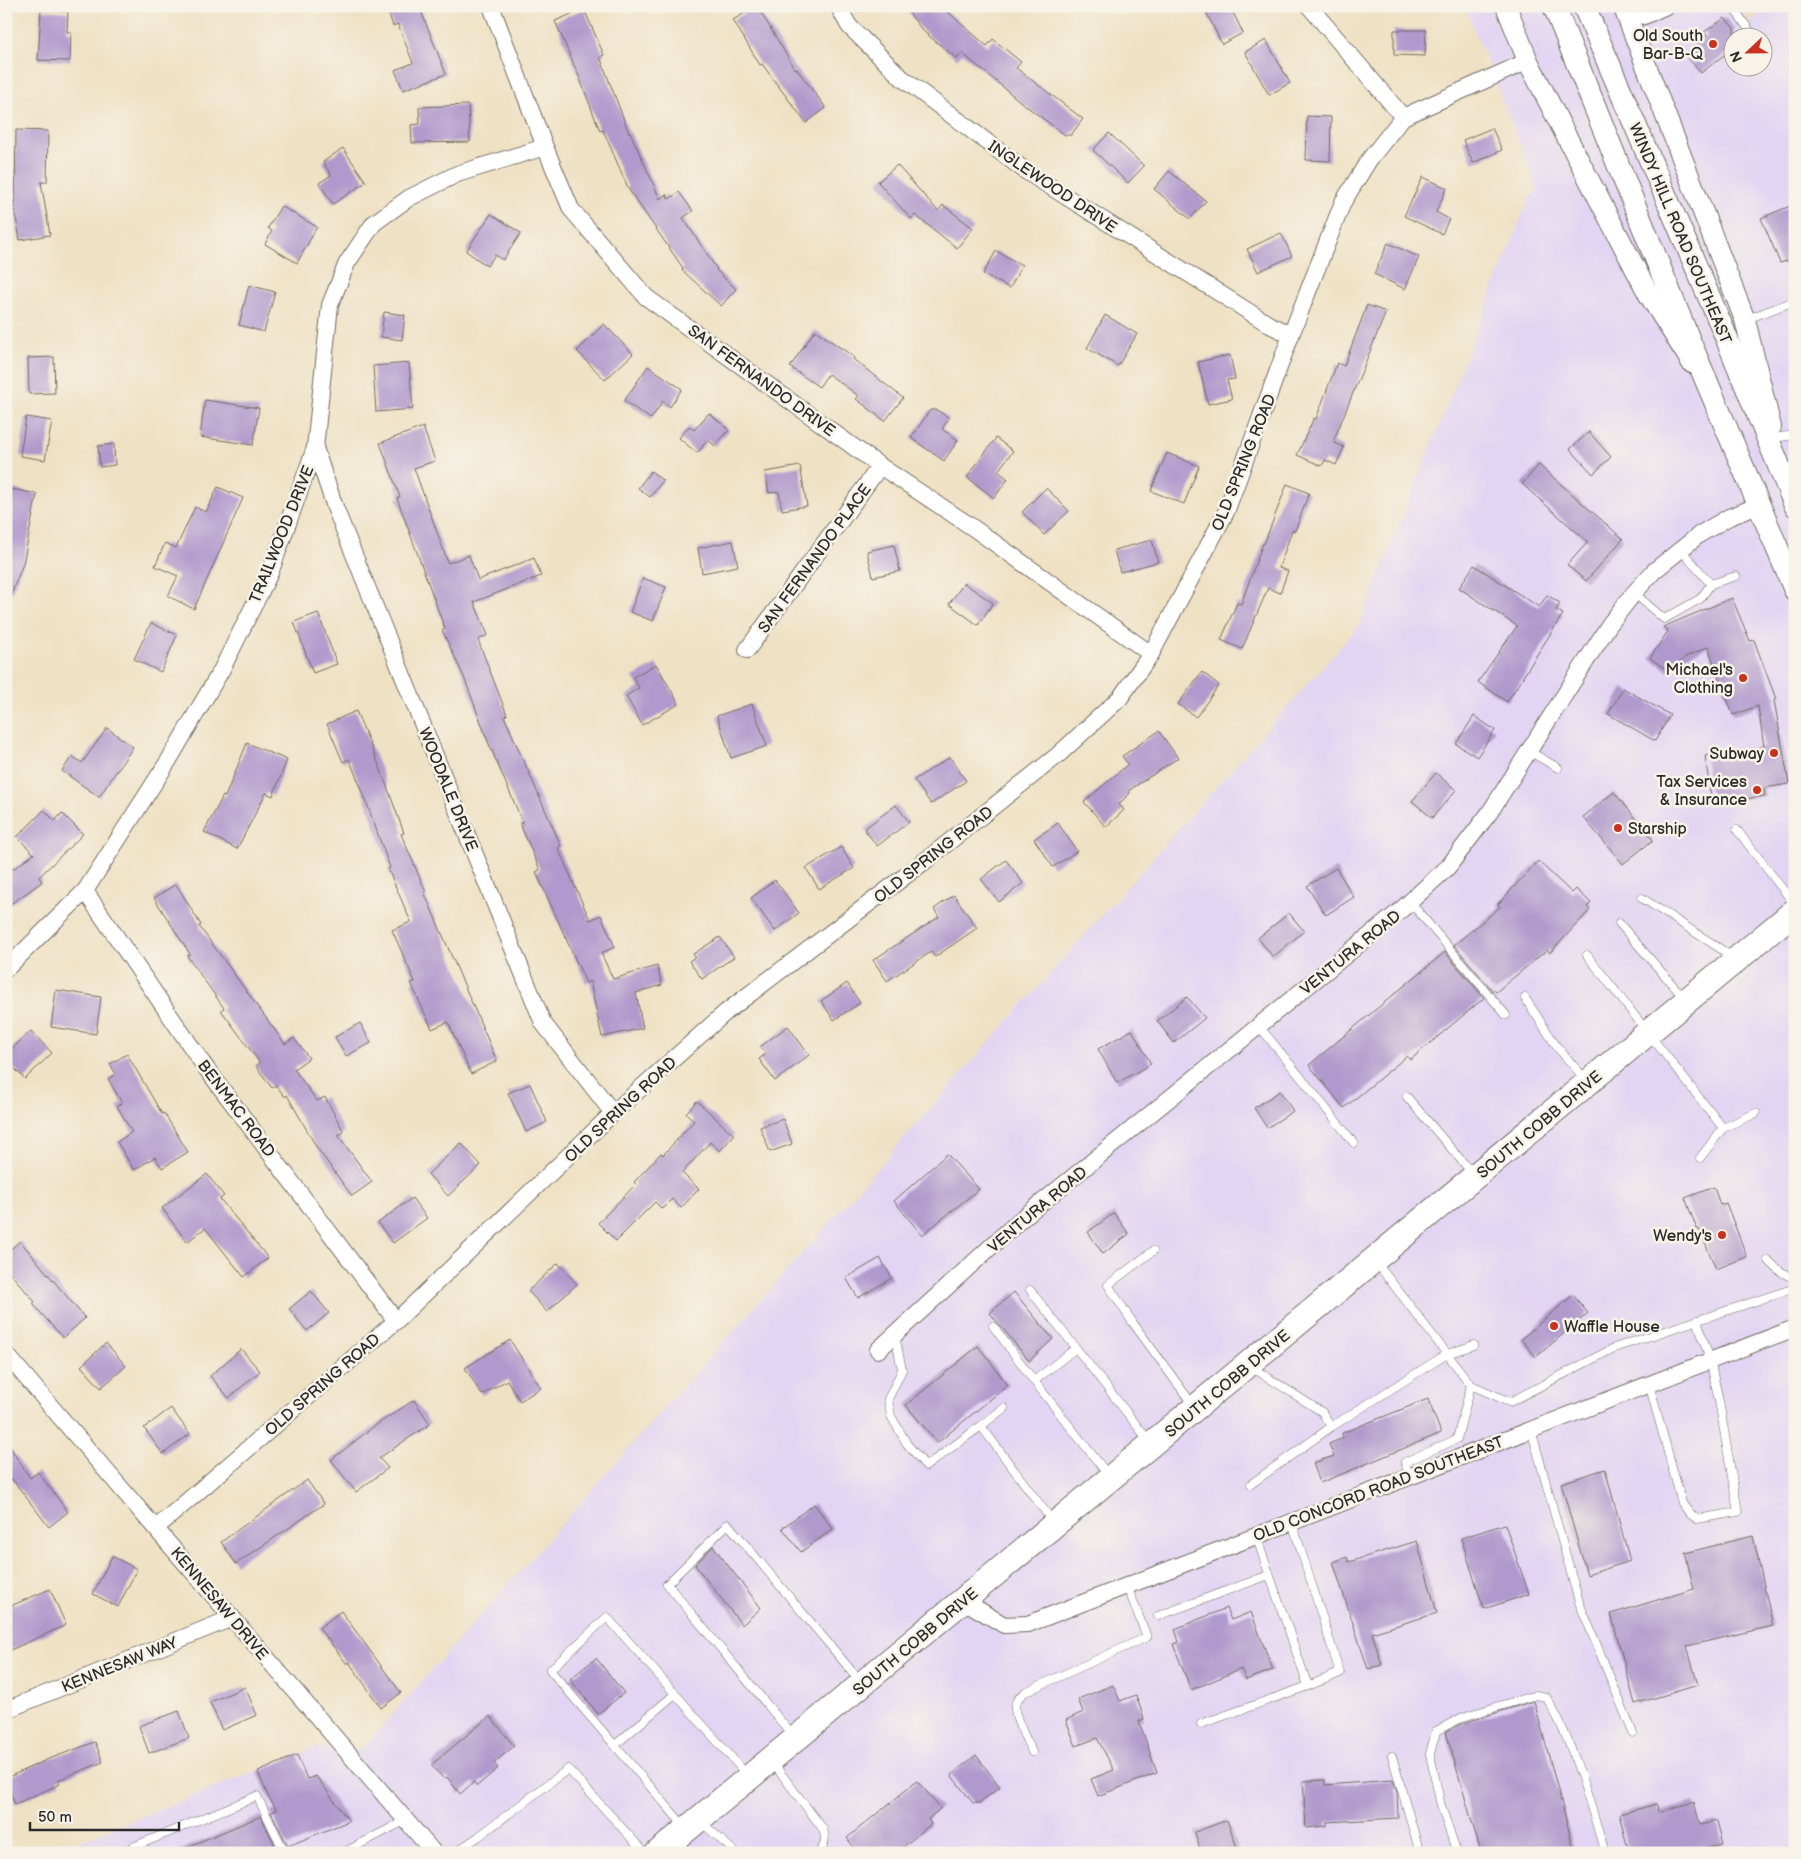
<svg xmlns="http://www.w3.org/2000/svg" width="1801" height="1859" viewBox="0 0 1801 1859" font-family="'Balsamiq Sans',sans-serif">
	<rect width="100%" height="100%" fill="#f7f3e8"/>
	<filter id="ink" filterUnits="userSpaceOnUse"><feTurbulence type="fractalNoise" baseFrequency=".02" numOctaves="2"/><feDisplacementMap in="SourceGraphic" scale="10" xChannelSelector="R" yChannelSelector="G"/><feConvolveMatrix kernelMatrix="1 2 1 2 8 2 1 2 1" color-interpolation-filters="sRGB"/></filter>
	<filter id="wash" filterUnits="userSpaceOnUse"><feTurbulence type="fractalNoise" baseFrequency=".0096" numOctaves="4" result="noise"/><feDisplacementMap in="SourceGraphic" scale="20" xChannelSelector="R" yChannelSelector="G"/><feGaussianBlur stdDeviation="1.12" result="paint"/><feColorMatrix in="noise" values="0 0 0 0 0 0 0 0 0 0 0 0 0 0 0 0 0 1.4 0 .05"/><feComposite in="paint" operator="in"/></filter>
	<g filter="url(#wash)">
		<rect width="100%" height="100%" fill="#efe1c4"/>
		<path fill="#e2d4f3" fill-rule="evenodd" d="M1465 6H1740L1748 25 1768 6H1795V1853H51L316 1747 361 1750 1359 626 1530 196 1538 191ZM1734 38H1764V68H1734Z"/>
		<g id="blocks">
			<g fill="#b099cc">
				<polygon points="386,6 419,6 446,74 403,90 395,70 413,63 398,24 393,26"/>
				<polygon points="757,6 795,69 796,68 826,108 806,123 762,64 760,65 733,20"/>
				<polygon points="904,6 941,6 987,46 993,39 1021,62 1016,68 1083,119 1071,135 1065,135 1022,103 962,53 957,59 922,30"/>
				<polygon points="1203,6 1230,6 1243,33 1222,44"/>
				<polygon points="584,9 604,55 600,57 629,133 630,132 660,199 666,194 669,199 679,192 693,211 683,218 717,269 716,270 736,289 721,306 682,270 683,268 629,190 603,130 600,131 578,74 555,21"/>
				<polygon points="41,10 68,12 67,32 71,32 70,61 38,60"/>
				<polygon points="1725,18 1734,28 1734,47 1701,73 1685,55 1707,36 1704,32"/>
				<polygon points="1394,30 1426,30 1425,56 1394,55"/>
				<polygon points="1266,40 1290,83 1269,95 1245,52"/>
				<polygon points="468,105 470,142 412,143 411,125 420,124 419,107"/>
				<polygon points="1307,116 1331,117 1330,161 1306,160"/>
				<polygon points="1492,128 1502,150 1473,163 1463,140"/>
				<polygon points="16,130 48,131 47,182 41,182 50,235 20,240 13,201 15,201"/>
				<polygon points="1109,133 1144,166 1128,183 1093,150"/>
				<polygon points="343,148 366,182 333,204 319,183 331,175 323,162"/>
				<polygon points="897,165 938,211 943,205 973,228 957,248 915,215 911,219 878,182"/>
				<polygon points="1169,171 1206,201 1190,219 1154,189"/>
				<polygon points="1423,177 1447,188 1436,212 1449,219 1442,234 1404,216"/>
				<polygon points="1795,204 1795,258 1780,263 1761,218"/>
				<polygon points="281,206 317,227 297,263 265,244 272,231 268,228"/>
				<polygon points="491,214 521,233 503,260 495,255 487,266 466,251"/>
				<polygon points="1281,233 1292,256 1258,272 1247,249"/>
				<polygon points="1388,243 1419,257 1405,289 1374,274"/>
				<polygon points="996,251 1022,265 1010,288 983,274"/>
				<polygon points="249,285 275,292 264,332 239,325"/>
				<polygon points="1367,305 1386,312 1333,442 1344,447 1336,465 1325,460 1322,466 1297,455 1314,418 1316,419 1337,363 1344,366"/>
				<polygon points="384,312 405,315 402,340 381,337"/>
				<polygon points="1105,315 1137,334 1118,366 1087,348"/>
				<polygon points="604,324 633,354 605,380 577,351"/>
				<polygon points="815,330 854,357 853,359 903,398 885,421 856,399 859,396 828,374 819,387 790,367"/>
				<polygon points="1230,355 1235,379 1227,380 1232,399 1208,404 1198,362"/>
				<polygon points="54,357 55,393 29,394 28,358"/>
				<polygon points="409,363 413,409 376,412 373,366"/>
				<polygon points="648,366 682,389 670,407 663,401 651,419 624,401"/>
				<polygon points="205,400 259,408 253,445 200,437"/>
				<polygon points="930,410 937,410 949,418 942,429 958,440 944,461 911,438"/>
				<polygon points="709,413 729,430 715,446 708,440 697,453 679,438 689,426 694,430"/>
				<polygon points="26,417 52,421 45,460 20,456"/>
				<polygon points="423,427 435,461 414,468 448,563 469,555 478,580 534,558 541,576 474,602 488,635 478,640 507,715 504,716 561,846 558,848 590,920 601,915 615,947 601,953 613,979 657,966 662,985 636,993 643,1028 602,1037 590,981 586,983 536,872 540,870 520,824 523,823 489,744 464,677 442,630 445,629 397,498 400,497 380,443"/>
				<polygon points="1589,432 1611,457 1593,474 1570,449"/>
				<polygon points="996,438 1013,451 998,471 1008,479 994,498 967,477"/>
				<polygon points="114,444 115,465 100,467 98,446"/>
				<polygon points="1167,453 1199,466 1184,504 1151,491"/>
				<polygon points="1539,465 1623,539 1586,581 1567,565 1588,542 1522,484"/>
				<polygon points="800,466 807,506 782,510 779,492 769,493 765,472"/>
				<polygon points="651,471 663,481 650,497 638,488"/>
				<polygon points="1287,484 1309,493 1295,531 1292,530 1279,568 1288,571 1280,593 1268,588 1242,649 1221,640 1237,603 1241,604 1263,543 1264,544"/>
				<polygon points="218,487 243,498 194,609 168,596 178,576 155,566 165,543 176,548 195,507 206,512"/>
				<polygon points="1046,488 1069,511 1044,535 1022,512"/>
				<polygon points="12,489 37,494 23,564 7,605 6,518"/>
				<polygon points="1152,540 1158,562 1120,572 1114,550"/>
				<polygon points="733,541 738,566 702,573 698,548"/>
				<polygon points="894,545 900,571 873,577 867,551"/>
				<polygon points="1474,565 1539,607 1547,595 1560,603 1556,610 1563,614 1507,702 1478,682 1517,626 1459,588"/>
				<polygon points="643,578 666,587 653,621 630,612"/>
				<polygon points="964,583 993,603 978,625 949,604"/>
				<polygon points="1732,598 1750,641 1754,640 1776,699 1774,700 1789,784 1764,788 1765,796 1712,804 1705,756 1764,747 1758,706 1733,715 1708,647 1685,657 1670,672 1650,658 1668,631 1663,627"/>
				<polygon points="318,613 337,664 313,673 294,622"/>
				<polygon points="151,623 177,635 161,672 134,659"/>
				<polygon points="656,664 679,704 642,725 626,696 639,688 633,677"/>
				<polygon points="1202,672 1219,685 1196,717 1178,704"/>
				<polygon points="1623,688 1670,715 1655,741 1608,714"/>
				<polygon points="752,704 767,746 731,758 717,716"/>
				<polygon points="356,711 381,770 404,833 401,834 426,892 424,892 497,1061 471,1074 448,1022 432,1029 411,983 415,982 392,930 411,922 388,869 390,868 362,790 349,759 343,762 327,724"/>
				<polygon points="1474,716 1495,730 1477,757 1456,744"/>
				<polygon points="107,728 133,747 99,797 62,771 72,756 82,763"/>
				<polygon points="1159,731 1178,758 1128,791 1130,793 1119,804 1124,810 1106,827 1084,802 1128,764 1122,756"/>
				<polygon points="247,743 287,760 273,796 266,793 237,849 204,832 223,796 225,797"/>
				<polygon points="950,757 966,781 931,804 914,780"/>
				<polygon points="1436,773 1456,790 1432,818 1412,801"/>
				<polygon points="1614,792 1653,840 1623,864 1583,817"/>
				<polygon points="896,805 909,822 877,846 864,829"/>
				<polygon points="44,810 55,821 62,813 83,834 39,877 42,882 6,907 6,874 34,854 17,837"/>
				<polygon points="1058,823 1077,851 1053,867 1034,839"/>
				<polygon points="841,847 854,868 819,889 806,868"/>
				<polygon points="1006,860 1023,883 999,902 981,879"/>
				<polygon points="1538,861 1572,893 1576,889 1591,903 1587,907 1590,910 1550,953 1547,950 1496,992 1494,990 1493,991 1454,945 1500,907 1498,904"/>
				<polygon points="1336,868 1354,897 1326,915 1307,886"/>
				<polygon points="775,880 799,913 775,931 751,898"/>
				<polygon points="176,884 201,925 199,926 285,1044 294,1038 309,1058 294,1069 317,1101 325,1097 344,1132 338,1135 372,1182 352,1196 317,1148 287,1095 285,1097 276,1085 272,1088 256,1066 260,1063 221,1010 224,1008 187,956 190,954 154,898"/>
				<polygon points="954,895 977,928 935,957 931,952 887,981 873,960 939,917 934,909"/>
				<polygon points="1289,913 1304,931 1273,957 1258,938"/>
				<polygon points="720,937 734,957 702,979 689,961 695,957 693,954"/>
				<polygon points="1445,952 1484,998 1410,1060 1407,1056 1344,1108 1309,1065"/>
				<polygon points="847,983 860,1003 834,1020 821,1001"/>
				<polygon points="56,990 101,997 96,1034 51,1027"/>
				<polygon points="1187,997 1205,1018 1174,1043 1157,1021"/>
				<polygon points="360,1023 371,1043 346,1056 335,1037"/>
				<polygon points="788,1026 809,1055 775,1081 759,1059 766,1054 760,1047"/>
				<polygon points="1132,1030 1151,1064 1117,1083 1098,1049"/>
				<polygon points="31,1031 52,1053 25,1079 6,1060 6,1054"/>
				<polygon points="127,1054 162,1114 164,1113 188,1152 162,1168 155,1157 134,1170 117,1142 132,1132 117,1106 122,1103 108,1079 116,1074 110,1064"/>
				<polygon points="530,1084 547,1122 526,1132 508,1093"/>
				<polygon points="1280,1091 1293,1111 1267,1128 1254,1108"/>
				<polygon points="697,1101 734,1135 720,1151 710,1142 682,1173 699,1189 681,1208 672,1199 662,1209 655,1202 616,1241 598,1223 636,1184 634,1182 661,1153 663,1155 694,1121 686,1113"/>
				<polygon points="783,1119 792,1144 770,1152 760,1127"/>
				<polygon points="461,1143 481,1165 448,1196 428,1174"/>
				<polygon points="947,1154 979,1189 922,1235 894,1201"/>
				<polygon points="207,1174 224,1196 220,1199 268,1258 244,1277 205,1228 187,1242 162,1208"/>
				<polygon points="1714,1187 1720,1205 1726,1203 1747,1257 1716,1269 1699,1229 1697,1229 1685,1198"/>
				<polygon points="412,1198 427,1218 393,1243 378,1223"/>
				<polygon points="1114,1213 1129,1234 1103,1254 1088,1232"/>
				<polygon points="20,1241 85,1318 63,1338 33,1304 35,1302 6,1268 6,1253"/>
				<polygon points="880,1258 892,1278 858,1298 846,1278"/>
				<polygon points="558,1263 577,1284 547,1312 528,1291"/>
				<polygon points="311,1291 329,1313 307,1331 289,1309"/>
				<polygon points="1014,1292 1053,1339 1029,1361 990,1313"/>
				<polygon points="1573,1295 1588,1313 1536,1357 1521,1339"/>
				<polygon points="510,1340 541,1388 520,1401 507,1380 482,1395 465,1368"/>
				<polygon points="106,1343 126,1366 101,1388 81,1366"/>
				<polygon points="978,1346 1008,1385 937,1443 906,1405"/>
				<polygon points="241,1349 260,1371 229,1398 210,1376"/>
				<polygon points="1428,1399 1441,1433 1320,1483 1313,1463 1334,1456 1329,1444 1343,1438 1342,1433"/>
				<polygon points="414,1400 430,1424 379,1458 388,1468 356,1492 331,1460 373,1427"/>
				<polygon points="171,1408 190,1434 163,1454 144,1428"/>
				<polygon points="6,1441 30,1478 38,1472 68,1512 49,1527 12,1479 6,1484"/>
				<polygon points="1605,1469 1630,1561 1587,1575 1561,1483"/>
				<polygon points="307,1480 324,1504 236,1564 221,1542"/>
				<polygon points="814,1504 833,1529 801,1552 782,1528"/>
				<polygon points="1505,1524 1529,1594 1484,1609 1461,1538"/>
				<polygon points="1753,1536 1773,1626 1687,1646 1698,1685 1635,1704 1611,1614 1694,1589 1685,1553"/>
				<polygon points="1417,1541 1437,1613 1372,1633 1382,1665 1368,1669 1333,1562 1347,1557 1349,1562"/>
				<polygon points="713,1546 761,1608 742,1625 695,1565"/>
				<polygon points="112,1556 137,1569 118,1607 93,1594"/>
				<polygon points="50,1589 66,1625 6,1652 6,1608"/>
				<polygon points="1226,1608 1231,1620 1251,1612 1273,1670 1246,1680 1241,1669 1191,1690 1173,1644 1179,1642 1175,1629"/>
				<polygon points="341,1611 401,1693 381,1708 349,1662 347,1664 319,1628"/>
				<polygon points="596,1658 624,1693 598,1714 570,1679"/>
				<polygon points="1113,1685 1120,1701 1136,1695 1144,1719 1139,1721 1157,1773 1098,1796 1091,1779 1114,1770 1097,1738 1076,1746 1066,1720 1083,1712 1078,1699"/>
				<polygon points="245,1687 257,1715 222,1730 210,1702"/>
				<polygon points="1534,1701 1575,1853 1481,1853 1446,1732 1464,1723"/>
				<polygon points="179,1711 189,1738 149,1753 139,1726"/>
				<polygon points="490,1716 514,1746 494,1763 498,1768 477,1786 474,1782 460,1794 447,1777 444,1779 431,1765"/>
				<polygon points="95,1742 103,1762 58,1780 60,1784 15,1804 6,1783 6,1778 49,1759"/>
				<polygon points="297,1755 307,1779 316,1776 349,1821 288,1846 271,1812 277,1810 268,1796 258,1772"/>
				<polygon points="976,1755 1000,1787 979,1803 973,1803 951,1775"/>
				<polygon points="1325,1780 1325,1785 1393,1780 1397,1792 1398,1818 1327,1822 1327,1826 1306,1828 1303,1781"/>
				<polygon points="917,1781 941,1808 928,1819 931,1824 896,1853 858,1853 847,1838"/>
				<polygon points="1694,1802 1700,1825 1717,1821 1723,1844 1691,1853 1629,1853 1619,1814 1657,1804 1658,1812"/>
				<polygon points="261,1816 277,1850 270,1853 173,1853"/>
				<polygon points="1227,1820 1239,1853 1201,1853 1195,1832"/>
			</g>
		</g>
	</g>
	<g filter="url(#ink)">
		<use href="#blocks" fill-opacity="0" stroke="#706b61" stroke-width="1"/>
		<g fill="none" stroke-linecap="round" stroke-linejoin="round">
			<g stroke="#706b61" stroke-width="9">
				<g id="service">
					<polyline points="1732,6 1755,38"/>
					<polyline points="1747,319 1792,302 1795,308"/>
					<polyline points="1773,438 1795,435"/>
					<polyline points="1680,549 1711,584"/>
					<polyline points="1634,593 1664,619 1700,599 1711,584 1736,576"/>
					<polyline points="1529,751 1558,768"/>
					<polyline points="1737,830 1795,905"/>
					<polyline points="1642,898 1733,957"/>
					<polyline points="1410,902 1506,1015"/>
					<polyline points="1619,923 1685,999"/>
					<polyline points="1587,955 1723,1128 1756,1113"/>
					<polyline points="1525,998 1557,1047 1586,1080"/>
					<polyline points="1259,1026 1354,1143"/>
					<polyline points="1407,1097 1473,1174"/>
					<polyline points="1700,1158 1723,1128"/>
					<polyline points="1153,1251 1108,1285 1133,1323 1193,1405"/>
					<path d="M1768 1260C1776 1268 1783 1275 1795 1278"/>
					<polyline points="1376,1262 1471,1385 1457,1439 1405,1462 1409,1476"/>
					<polyline points="1030,1290 1076,1348"/>
					<polyline points="993,1326 1034,1381"/>
					<polyline points="895,1335 902,1370 888,1399 891,1416 907,1444 926,1466 981,1426 1053,1522"/>
					<polyline points="1250,1366 1322,1412 1331,1427 1251,1484"/>
					<polyline points="1649,1384 1682,1503 1690,1514 1697,1519 1738,1512 1719,1401 1710,1360 1697,1320"/>
					<polyline points="1471,1385 1510,1402 1614,1348 1795,1288"/>
					<polyline points="981,1426 1004,1408"/>
					<polyline points="1331,1427 1447,1354 1474,1345"/>
					<polyline points="1531,1429 1579,1602 1633,1733"/>
					<polyline points="1109,1476 1034,1381 1076,1348 1149,1441"/>
					<polyline points="1256,1536 1308,1686 1340,1673 1292,1522"/>
					<polyline points="1158,1616 1269,1575"/>
					<polyline points="1201,1724 1308,1686"/>
					<polyline points="794,1737 667,1584 728,1524 860,1681"/>
					<polyline points="615,1745 675,1694"/>
					<path d="M1032 1752C1028 1742 1013 1716 1015 1705 1016 1700 1020 1696 1025 1692L1147 1637 1127 1586"/>
					<polyline points="1392,1756 1420,1853"/>
					<path d="M773 1763 823 1829C826 1838 826 1846 818 1853"/>
					<polyline points="700,1821 736,1853"/>
					<polyline points="684,1826 550,1670 607,1617 748,1776"/>
					<polyline points="135,1853 133,1847 257,1796 285,1853"/>
					<polyline points="343,1853 406,1820"/>
					<polyline points="454,1853 478,1837 568,1769 645,1853"/>
					<path d="M1457 1853 1441 1806 1430 1754 1436 1731 1463 1717 1536 1695 1546 1697C1573 1741 1590 1803 1605 1853"/>
				</g>
			</g>
			<g stroke="#706b61" stroke-width="18">
				<g id="minor">
					<polyline points="491,6 545,147 571,209 646,297 880,466 972,527 1151,654"/>
					<polyline points="838,6 849,26 902,78 1027,172 1270,325 1291,335"/>
					<polyline points="1309,6 1403,117"/>
					<polyline points="1644,16 1666,6"/>
					<polyline points="315,448 336,510 543,1023 613,1113"/>
					<polyline points="747,650 880,466"/>
					<polyline points="85,891 203,1064 396,1321"/>
					<polyline points="6,969 85,891 169,760 222,669 270,573 315,448 330,305 347,263 374,223 409,198 457,174 545,147"/>
					<polyline points="878,1350 1019,1221 1401,910 1448,867 1490,812 1609,625 1634,593 1654,571 1700,534 1729,517 1760,505"/>
					<polyline points="6,1354 434,1853"/>
					<polyline points="156,1528 396,1321 613,1113 726,1012 925,861 1058,755 1120,698 1151,654 1226,512 1291,335 1343,202 1369,160 1403,117 1528,61"/>
					<polyline points="964,1601 1004,1625 1028,1624 1795,1328"/>
					<polyline points="6,1710 232,1618"/>
				</g>
			</g>
			<g stroke="#706b61" stroke-width="22">
				<g id="tertiary">
					<polyline points="1506,6 1528,61 1560,124 1649,295 1692,363"/>
					<polyline points="1623,6 1745,320 1771,427"/>
				</g>
			</g>
			<g stroke="#706b61" stroke-width="24">
				<g id="secondary">
					<polyline points="1554,6 1689,340 1795,590"/>
					<polyline points="1584,6 1722,327 1795,505"/>
				</g>
			</g>
			<g stroke="#706b61" stroke-width="27">
				<polyline id="primary" points="658,1853 1795,911"/>
			</g>
			<use href="#service" stroke="#fff" stroke-width="8"/>
			<use href="#minor" stroke="#fff" stroke-width="16"/>
			<use href="#tertiary" stroke="#fff" stroke-width="20"/>
			<use href="#secondary" stroke="#fff" stroke-width="22"/>
			<use href="#primary" stroke="#fff" stroke-width="25"/>
		</g>
	</g>
	<g fill="#c8321e" stroke="#f7f3e8" stroke-width="2">
		<circle cx="1713" cy="44" r="5"/>
		<circle cx="1743" cy="678" r="5"/>
		<circle cx="1774" cy="753" r="5"/>
		<circle cx="1757" cy="790" r="5"/>
		<circle cx="1618" cy="828" r="5"/>
		<circle cx="1722" cy="1235" r="5"/>
		<circle cx="1554" cy="1326" r="5"/>
	</g>
	<g text-anchor="middle" stroke-width="5" stroke-linejoin="round" paint-order="stroke">
		<g font-size="16" fill="#2b2b2b" stroke="#f7f3e8" text-anchor="end">
			<text x="1703" y="41">Old South<tspan x="1703" dy="18">Bar-B-Q</tspan></text>
			<text x="1733" y="675">Michael's<tspan x="1733" dy="18">Clothing</tspan></text>
			<text x="1764" y="759">Subway</text>
			<text x="1747" y="787">Tax Services<tspan x="1747" dy="18">&amp; Insurance</tspan></text>
			<text x="1628" y="834" text-anchor="start">Starship</text>
			<text x="1712" y="1241">Wendy's</text>
			<text x="1564" y="1332" text-anchor="start">Waffle House</text>
		</g>
		<g font-size="16" fill="#2b2b2b" stroke="#f7f3e8">
			<text transform="translate(1053 186) rotate(34)" y="6">INGLEWOOD DRIVE</text>
			<text transform="translate(1681 233) rotate(67)" y="6">WINDY HILL ROAD SOUTHEAST</text>
			<text transform="translate(762 380) rotate(36)" y="6">SAN FERNANDO DRIVE</text>
			<text transform="translate(1243 462) rotate(-68)" y="6">OLD SPRING ROAD</text>
			<text transform="translate(281 534) rotate(-68)" y="6">TRAILWOOD DRIVE</text>
			<text transform="translate(814 558) rotate(-54)" y="6">SAN FERNANDO PLACE</text>
			<text transform="translate(449 789) rotate(68)" y="6">WOODALE DRIVE</text>
			<text transform="translate(933 854) rotate(-38)" y="6">OLD SPRING ROAD</text>
			<text transform="translate(1350 952) rotate(-39)" y="6">VENTURA ROAD</text>
			<text transform="translate(237 1108) rotate(53)" y="6">BENMAC ROAD</text>
			<text transform="translate(620 1109) rotate(-43)" y="6">OLD SPRING ROAD</text>
			<text transform="translate(1539 1124) rotate(-40)" y="6">SOUTH COBB DRIVE</text>
			<text transform="translate(1037 1209) rotate(-40)" y="6">VENTURA ROAD</text>
			<text transform="translate(1227 1383) rotate(-40)" y="6">SOUTH COBB DRIVE</text>
			<text transform="translate(322 1384) rotate(-41)" y="6">OLD SPRING ROAD</text>
			<text transform="translate(1378 1488) rotate(-21)" y="6">OLD CONCORD ROAD SOUTHEAST</text>
			<text transform="translate(220 1603) rotate(50)" y="6">KENNESAW DRIVE</text>
			<text transform="translate(915 1641) rotate(-40)" y="6">SOUTH COBB DRIVE</text>
			<text transform="translate(119 1664) rotate(-22)" y="6">KENNESAW WAY</text>
		</g>
	</g>
	<rect width="1801" height="1859" fill="none" stroke="#f7f3e8" stroke-width="25"/>
	<g transform="translate(1748 52) rotate(248)"><circle r="24" fill="#f7f3e8" stroke="#a5a39c"/>
	<path d="M0-4L9 19L0 12L-9 19Z" fill="#c8321e"/>
	<text y="-8" font-size="14" font-weight="bold" text-anchor="middle" fill="#2b2b2b">N</text>
	</g>
	<path d="M30 1822v8h149v-8" fill="none" stroke="#2b2b2b" stroke-width="2.5"/>
	<text x="38" y="1822" font-size="15" fill="#2b2b2b" stroke="#f7f3e8" stroke-width="4" paint-order="stroke">50 m</text>
</svg>
